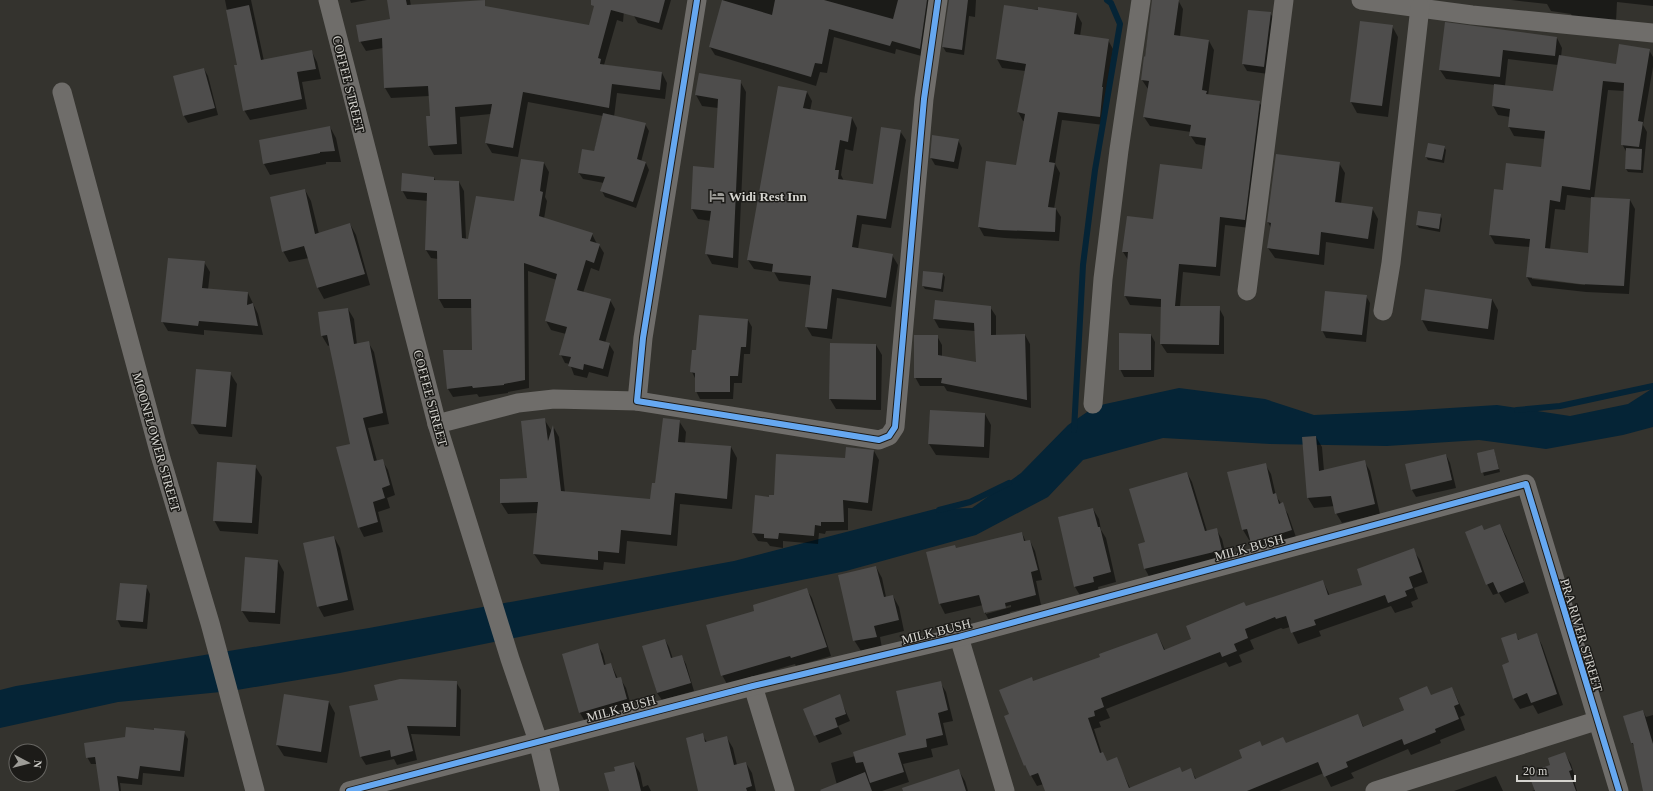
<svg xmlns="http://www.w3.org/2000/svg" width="1653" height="791" viewBox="0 0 1653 791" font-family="Georgia,serif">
	<rect width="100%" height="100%" fill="#34332e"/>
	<polygon fill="#052436" points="1179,388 1265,399 1314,415 1403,411 1497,405 1570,416 1628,404 1653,388 1653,427 1623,435 1546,449 1479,440 1387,446 1270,444 1163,438 1083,460 1048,497 976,535 846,571 340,673 231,691 118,702 0,728 0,690 16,686 369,628 734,561 935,509 972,508 1021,473 1068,425 1096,406"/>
	<g fill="#0007" fill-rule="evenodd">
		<polygon points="225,0 251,0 264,61 312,52 317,62 321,79 302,82 307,109 250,120 244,110 238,66"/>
		<polygon points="350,0 367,0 351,3"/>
		<polygon points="388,0 410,0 411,6 590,26 596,0 625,0 623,22 617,20 604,65 662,73 667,83 665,99 617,93 614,117 645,124 649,131 641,162 646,163 649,170 636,208 605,197 602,191 604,183 583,179 579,173 594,152 603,116 528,102 518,157 492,153 486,143 491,114 460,117 462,154 434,155 429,146 431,117 429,96 391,98 385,88 383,48 366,51 360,41 391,20"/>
		<polygon points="638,0 671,0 662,30 638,23 634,16"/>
		<polygon points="723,0 936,0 925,57 896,49 895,54 834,37 827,73 820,72 816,86 715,55 710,47"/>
		<polygon points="950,0 976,0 975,17 969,16 964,55 946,52 943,47"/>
		<polygon points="1153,0 1178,0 1183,9 1180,37 1209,41 1214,50 1208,96 1259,102 1265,111 1250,228 1225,225 1220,276 1183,272 1180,307 1219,308 1224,317 1224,354 1167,353 1161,344 1161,307 1130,305 1125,296 1128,260 1123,252 1203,170 1206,146 1196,144 1190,135 1191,132 1150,126 1144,117 1148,89 1142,80"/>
		<polygon points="1511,0 1653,0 1653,6 1617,2 1616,22 1574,20 1571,14 1551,11 1547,4"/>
		<polygon points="1005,6 1077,14 1082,23 1080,36 1108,40 1113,49 1106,95 1108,97 1104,125 1062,120 1055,164 1060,173 1054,209 1056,209 1061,217 1059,241 1005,238 984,236 979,227 1017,166 1025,121 1023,121 1018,112 1025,71 1002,68 997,59"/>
		<polygon points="1270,13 1275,20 1268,74 1247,71 1243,64"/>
		<path d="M1446 24 1557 38 1562 48 1561 57 1617 66 1649 50 1653 57V67L1643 125 1647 132 1643 173 1628 172 1626 169 1627 153 1622 144 1624 91 1608 90 1594 199 1630 200 1635 209 1629 294 1586 292 1532 286 1527 277 1530 247 1495 244 1490 235 1504 191 1541 169 1545 139 1514 136 1509 127 1510 117 1498 115 1493 106 1495 85 1446 79 1440 70ZM1508 59 1558 65 1554 92 1505 86ZM1567 195 1592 198 1589 254 1550 249 1555 209 1565 210ZM1532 277 1585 283V285L1532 279Z"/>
		<polygon points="1392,26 1398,37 1388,117 1357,113 1351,102"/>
		<polygon points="204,69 208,76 218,115 188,123 184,116 174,77"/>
		<polygon points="740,81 746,92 738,268 712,264 706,253 711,221 698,219 692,209 715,170 718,108 702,106 696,95"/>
		<polygon points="807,92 812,101 810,111 852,118 857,128 853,151 845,149 841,175 844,181 874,185 900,131 906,140 891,228 862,224 858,249 892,255 898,265 891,307 837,298 832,339 812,336 806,326 811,285 779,281 774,272 754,269 748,260"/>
		<polygon points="330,127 336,138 341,162 326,162 326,164 270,175 264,164"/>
		<polygon points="958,140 962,148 958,169 935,165 931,158"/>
		<polygon points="1444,147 1446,150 1444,163 1428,160 1426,157"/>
		<polygon points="544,163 549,172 545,197 547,201 544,219 592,234 597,244 599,245 604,253 599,271 591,268 583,293 610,300 615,309 605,343 609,344 614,352 608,377 589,372 587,378 574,375 570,364 565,363 561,355 566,334 551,330 546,321 557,280 528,271 529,388 508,392 508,393 479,397 477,394 453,397 448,389 473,351 472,308 444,308 439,299 438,259 431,258 426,250 428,201 407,199 402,190 434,178 436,181 459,182 464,191 466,239 469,240 515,202"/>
		<polygon points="1339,163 1345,173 1341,204 1372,208 1378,219 1374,249 1326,242 1324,265 1275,258 1268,248 1271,228 1268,222"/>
		<polygon points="305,190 311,201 319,234 350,224 356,235 370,285 324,299 318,288 309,258 289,262 283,251"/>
		<polygon points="1440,215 1442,219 1440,232 1419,228 1417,225"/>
		<polygon points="204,262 210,272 208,290 248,293 258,314 263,335 204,330 204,335 168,331 162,321"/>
		<polygon points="924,272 943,274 945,277 943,292 925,289 923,286"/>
		<polygon points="1366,296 1370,303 1366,342 1326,338 1322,330"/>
		<polygon points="1492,299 1498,310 1494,340 1428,331 1422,320"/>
		<polygon points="990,307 996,316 996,336 1025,335 1030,344 1031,408 947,391 944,386 920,386 915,377 937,336 942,345 942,357 977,364 975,331 939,328 934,319"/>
		<polygon points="348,309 354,319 357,345 368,342 374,352 389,424 368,428 377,461 382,460 388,470 395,495 387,498 390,508 378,512 383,532 364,537 359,527 351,444 330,345 328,346 322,336"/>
		<polygon points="748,320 752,327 750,354 744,354 742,383 734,383 733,399 700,399 696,391 696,380 692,372 697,351"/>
		<polygon points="1151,335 1155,342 1154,377 1124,377 1120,369"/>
		<polygon points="876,345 882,355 881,410 836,409 830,399"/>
		<polygon points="230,373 237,384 232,437 199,434 192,423"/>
		<polygon points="985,414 991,425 989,458 936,455 929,444"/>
		<polygon points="544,419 551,430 551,435 554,428 559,437 565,493 651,501 679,421 686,432 685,443 731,447 737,458 732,509 680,504 677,546 627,541 625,564 604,562 603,570 541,564 534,554 538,513 508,514 501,503 528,479"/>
		<polygon points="1316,437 1322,447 1324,471 1364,461 1370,471 1380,514 1342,523 1336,513 1335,506 1314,508 1308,498 1303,438"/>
		<polygon points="1494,450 1500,472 1484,476 1478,454"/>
		<polygon points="874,451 879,460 872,511 848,508 848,530 826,531 825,534 819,533 818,544 783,541 783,548 770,546 767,542 758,541 753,533 756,496 770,498 775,496 846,459"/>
		<polygon points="1446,455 1450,463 1456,488 1416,497 1412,490 1406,465"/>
		<polygon points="1265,464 1271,474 1276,496 1288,514 1297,540 1258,552 1252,539 1249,540 1243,530 1229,473"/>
		<polygon points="255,466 262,477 258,534 220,531 214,520"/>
		<polygon points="1187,473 1192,482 1207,531 1216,529 1222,539 1227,560 1150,578 1145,569 1146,543"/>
		<polygon points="1093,509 1099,519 1101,530 1106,538 1116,582 1098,587 1099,592 1081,597 1075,587 1059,517"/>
		<polygon points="1500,525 1506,536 1529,593 1505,603 1499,593 1493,595 1487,584 1484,531"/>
		<path d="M1022 533 1026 542 1030 541 1035 551 1042 580 1036 581 1041 605 1010 612 1011 617 990 622 985 613 983 605 945 614 940 604 928 553 956 549ZM1011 605V607L986 614V612Z"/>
		<polygon points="334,537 340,548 354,610 324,617 318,606"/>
		<polygon points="1413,550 1420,560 1428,583 1414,588 1418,599 1411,602 1413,607 1395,613 1391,606 1319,631 1321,636 1298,644 1290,627 1283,629 1281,628 1250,640 1254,649 1239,655 1242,662 1229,667 1226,662 1106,709 1110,718 1099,722 1101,727 1094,729 1102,754 1107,762 1116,758 1130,788 1191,770 1196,779 1244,758 1262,747 1286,744 1358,715 1364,728 1452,688 1465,715 1460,717 1465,730 1440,740 1441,743 1411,755 1408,749 1351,773 1354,778 1331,787 1324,773 1279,791 1047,791 1044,784 1037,786 1025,765 1006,716 1010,715 1034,682 1102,658 1157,634 1165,650 1193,640 1246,607 1323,581 1330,596 1364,585"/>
		<polygon points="278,561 284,572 280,624 249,622 242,611"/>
		<polygon points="876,567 882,578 886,597 893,596 899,607 904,631 880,637 882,648 861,651 854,640"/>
		<polygon points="146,586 150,594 147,629 121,627 117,619"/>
		<polygon points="807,590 812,598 831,656 796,666 795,664 727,684 722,675 756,612"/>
		<polygon points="1515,634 1519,640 1536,634 1542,645 1563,705 1538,714 1533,705 1520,709 1513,698 1510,663"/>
		<polygon points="665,640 669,647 673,659 682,657 686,664 694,691 662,700 657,693 644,647"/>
		<polygon points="597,644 603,654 606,666 611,664 618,679 620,678 626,688 632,709 586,723 580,713 563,654"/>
		<polygon points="456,682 461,690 460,736 411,734 417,760 397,765 394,759 366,765 361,757"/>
		<polygon points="940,682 946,692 953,721 943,723 948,745 931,749 933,757 903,764 909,782 882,791 822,791 837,785 831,763 855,756 907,736"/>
		<polygon points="285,695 329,702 335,713 327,763 284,756 277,745"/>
		<polygon points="839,696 850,721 838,726 842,734 819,743 804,710"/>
		<polygon points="1643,711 1646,717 1653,715 1653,778 1632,743 1624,716"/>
		<polygon points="155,731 184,732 188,739 184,777 143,773 142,785 120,783 121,791 101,791 97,764 91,764 87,757 126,738"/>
		<polygon points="702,735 707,742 727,738 733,748 737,765 746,763 752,773 756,791 699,791"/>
		<polygon points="1565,754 1571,764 1576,780 1574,781 1577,791 1532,791 1535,790 1552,765"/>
		<polygon points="634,763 640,773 643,787 648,785 651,791 610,791 616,771"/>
		<polygon points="959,771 965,781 968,791 933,791"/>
		<polygon points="1496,776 1503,791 1454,791"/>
	</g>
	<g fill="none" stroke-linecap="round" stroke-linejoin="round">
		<g stroke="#052436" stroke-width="6">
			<polyline points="1517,410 1560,406 1653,386"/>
			<polyline points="1074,430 1083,265 1095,170 1120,24 1111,3 1107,0"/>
			<polyline points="939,510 970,502 1009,483"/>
		</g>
	</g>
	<g fill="#4e4d4c">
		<polygon points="387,0 406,0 407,5 485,0 485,6 589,25 594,6 591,5 591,0 665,0 659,23 611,10 598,58 601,59 600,64 662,72 660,90 612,84 609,108 523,92 513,148 485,143 492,104 455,107 457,144 428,146 426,116 430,116 428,86 384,88 382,38 359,42 356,25 390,19"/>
		<polygon points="722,0 772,15 775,0 824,0 893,19 898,0 927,0 920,49 892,41 890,46 829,29 822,64 815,63 811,77 709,47"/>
		<polygon points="949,0 968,0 962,50 942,47"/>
		<polygon points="1152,0 1179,0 1174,35 1209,40 1202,90 1207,91 1206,94 1260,101 1245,220 1220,217 1216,267 1179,264 1175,306 1220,306 1219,345 1160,344 1161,299 1124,296 1128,252 1122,252 1127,216 1153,219 1160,164 1202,169 1206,138 1189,136 1191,125 1143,117 1149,81 1141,80 1144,56 1145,57"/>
		<polygon points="249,5 261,60 312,50 316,69 297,72 302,99 243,111 234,65 237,65 226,10"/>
		<polygon points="1004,5 1038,10 1038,7 1077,13 1074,34 1109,39 1102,87 1103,87 1100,117 1058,112 1049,162 1055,163 1048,207 1056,208 1055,232 999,230 978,227 986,161 1016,165 1025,114 1017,112 1026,64 996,59"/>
		<polygon points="1248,10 1271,12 1264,67 1242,64"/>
		<polygon points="1360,21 1393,25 1382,106 1350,102"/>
		<polygon points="1445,22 1557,37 1555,56 1503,50 1500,77 1439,70"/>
		<polygon points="1619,44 1650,49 1638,121 1643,122 1639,147 1621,145 1624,83 1603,81 1590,190 1562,186 1560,202 1550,200 1545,248 1588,253 1591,197 1630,199 1624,286 1580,284 1526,277 1530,239 1489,235 1494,189 1503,190 1506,163 1541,167 1545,131 1508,127 1510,109 1492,106 1494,84 1553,91 1559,55 1616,64"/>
		<polygon points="204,68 215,108 183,116 173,76"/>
		<polygon points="699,73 741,80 733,258 705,254 711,211 691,209 693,166 714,168 718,99 695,95"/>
		<polygon points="778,86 807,91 803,108 852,117 848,142 840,140 835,170 839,170 838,179 873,184 881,127 901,130 886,219 857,215 852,247 893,254 886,298 832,289 827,329 805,327 811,276 772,272 773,264 747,260"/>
		<polygon points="603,113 646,123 637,159 646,162 633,202 600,191 605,177 578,173 582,149 594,151"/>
		<polygon points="330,126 335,151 320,152 320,153 263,164 259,140"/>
		<polygon points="932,135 959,139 954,162 930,158"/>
		<polygon points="1428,143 1445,146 1442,160 1425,157"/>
		<polygon points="1626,148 1642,149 1641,170 1625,169"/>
		<polygon points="1276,154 1340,162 1335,202 1373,207 1368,239 1321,232 1319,255 1267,248 1271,223 1267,222"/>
		<polygon points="521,159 544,162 540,191 543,192 539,216 593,233 590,241 600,244 594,263 586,260 577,290 611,299 599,340 610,343 603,369 584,364 583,370 568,366 571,357 559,355 567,327 545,321 557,274 524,263 525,380 504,384 504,385 473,388 472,386 447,389 443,350 472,350 471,299 438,299 437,251 425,250 427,193 401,191 402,173 434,177 434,180 459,181 462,238 468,239 476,196 514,201"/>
		<polygon points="305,189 315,234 350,223 365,274 317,288 304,246 282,252 270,197"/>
		<polygon points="1418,211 1441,214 1439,229 1416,225"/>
		<polygon points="168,258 205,261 202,288 248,292 247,305 253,303 258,326 199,321 198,326 161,322"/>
		<polygon points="923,271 943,273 941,289 922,286"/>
		<polygon points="1425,289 1492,299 1488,329 1421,320"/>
		<polygon points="1325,291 1367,295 1362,335 1321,331"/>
		<polygon points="935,300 991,306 991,335 1025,334 1027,400 941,383 942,378 914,378 914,335 938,335 938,355 976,362 974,323 933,319"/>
		<polygon points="348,308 354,344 369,341 383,413 363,418 374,461 383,459 390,485 382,488 385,498 373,502 378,522 358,528 336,447 350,444 327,335 321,336 318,312"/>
		<polygon points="699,315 748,319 746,347 741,347 738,376 730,376 730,392 695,392 695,373 690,372 692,350 696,350"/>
		<polygon points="1119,333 1151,334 1151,370 1119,370"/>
		<polygon points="830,343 876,344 876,400 829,399"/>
		<polygon points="196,369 231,372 226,427 191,424"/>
		<polygon points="930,410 985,413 984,447 928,444"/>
		<polygon points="545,418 548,441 553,425 561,491 650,499 652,483 655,483 663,418 680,420 678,442 731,446 727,499 675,493 671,535 621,530 619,553 598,551 598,560 533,554 538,502 500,503 500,479 527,478 521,421"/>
		<polygon points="1316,436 1319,471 1365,460 1375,504 1335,514 1331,496 1307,498 1302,437"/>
		<polygon points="846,447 874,450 868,503 843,500 844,522 821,522 821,526 815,525 814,536 779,533 778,539 764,538 764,534 752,533 755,495 769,497 769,495 774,495 776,454 845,458"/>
		<polygon points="1494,449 1499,469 1481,473 1477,453"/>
		<polygon points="1446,454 1452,480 1411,490 1405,464"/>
		<polygon points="217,462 256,465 252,523 213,521"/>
		<polygon points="1266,463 1273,494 1276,493 1279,504 1283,502 1292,530 1251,543 1247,529 1242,530 1227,472"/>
		<polygon points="1187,472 1205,531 1217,528 1222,550 1144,569 1138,544 1145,542 1129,489"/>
		<polygon points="1093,508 1098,527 1100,527 1111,572 1093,577 1094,582 1074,587 1058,517"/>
		<polygon points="1500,524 1524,582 1498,593 1493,582 1486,585 1465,532 1482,525 1484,530"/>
		<polygon points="1022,532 1024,541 1030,540 1038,570 1031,572 1036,595 1005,603 1006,608 984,613 979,595 939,604 926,552 955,545 956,548"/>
		<polygon points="334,536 348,600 317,607 303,543"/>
		<polygon points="1414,548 1422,572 1409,577 1413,588 1405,591 1407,596 1388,603 1385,595 1314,620 1316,625 1291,633 1286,616 1276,619 1275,617 1245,629 1248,638 1234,644 1237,651 1222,657 1220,652 1101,698 1104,707 1094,711 1095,716 1088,718 1100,753 1103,752 1107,761 1117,757 1129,788 1180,767 1182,772 1191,768 1195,779 1242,758 1239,750 1260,741 1262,746 1283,737 1286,743 1358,714 1363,727 1404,710 1399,698 1427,686 1431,695 1452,687 1459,704 1454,706 1459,719 1435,729 1436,732 1404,745 1402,739 1346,762 1348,767 1324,777 1318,762 1247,791 1045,791 1038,773 1030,776 1025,765 1024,766 1004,716 1009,714 999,690 1032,677 1033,681 1100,657 1099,654 1157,633 1164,650 1191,639 1186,626 1244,602 1246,606 1323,580 1328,595 1362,585 1357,569"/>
		<polygon points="245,557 278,560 275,613 241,611"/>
		<polygon points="876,566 884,597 893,595 899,620 874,626 877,637 853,641 838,575"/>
		<polygon points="120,583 147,585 143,622 116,620"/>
		<polygon points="807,588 827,647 791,658 790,656 721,676 706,625 754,611 753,605"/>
		<polygon points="1516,633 1518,640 1537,633 1557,694 1531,703 1527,693 1513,699 1502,665 1509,662 1501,638"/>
		<polygon points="665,639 671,658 682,655 691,683 657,693 642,646"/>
		<polygon points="598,643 604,665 611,663 616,678 621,677 627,699 579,713 562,654"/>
		<polygon points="400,679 457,681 456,727 407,726 413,751 391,757 390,750 360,757 349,706 378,700 374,685"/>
		<polygon points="941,681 948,710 938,713 943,735 926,739 927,747 898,753 904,772 870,783 863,762 856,763 853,752 906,735 896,691"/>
		<polygon points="284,694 329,701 321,752 276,745"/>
		<polygon points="840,694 846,714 835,718 838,727 814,736 803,709"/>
		<polygon points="1643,710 1653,744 1653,791 1643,791 1633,743 1631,743 1623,716"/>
		<polygon points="126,727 154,730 154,728 185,731 180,771 140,766 138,779 117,776 119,791 100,791 95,757 86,758 84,743 125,737"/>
		<polygon points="703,733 705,742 727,736 734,765 746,762 752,786 746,788 747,791 698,791 686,738"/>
		<polygon points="1565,752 1572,770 1569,771 1576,791 1535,791 1528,773 1550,765 1548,758"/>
		<polygon points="634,762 641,791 609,791 604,773 615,771 614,767"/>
		<polygon points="959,769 966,791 903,791 902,788"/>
		<polygon points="865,772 872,791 821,791 820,790"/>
	</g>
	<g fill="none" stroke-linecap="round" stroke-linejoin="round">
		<g stroke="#6f6d6a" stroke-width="19">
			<polyline points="328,0 437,424 510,659 538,741 550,791"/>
			<polyline points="697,0 643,338 637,401 879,440 889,436 895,427 924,99 938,0"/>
			<polyline points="1361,0 1472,15 1653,33"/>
			<polyline points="62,92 160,455 210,623 255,791"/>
			<polyline points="1247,291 1284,0"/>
			<polyline points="1383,311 1391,263 1420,7"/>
			<polyline points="1093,404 1103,279 1119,150 1141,0"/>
			<polyline points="437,424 518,403 554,399 637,401"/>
			<polyline points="959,637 1005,791"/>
			<polyline points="753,686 785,791"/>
			<polyline points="349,791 753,686 959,637 1526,484 1619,791"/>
			<polyline points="1375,791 1596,721"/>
		</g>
		<g stroke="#1c1b18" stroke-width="8">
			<g id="cycleway">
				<polyline points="697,0 643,338 637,401 879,440 889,436 895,427 924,99 938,0"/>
				<polyline points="349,791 753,686 959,637 1526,484 1619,791"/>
			</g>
		</g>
		<use href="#cycleway" stroke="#66a8f1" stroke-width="6"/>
	</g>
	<defs>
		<g id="hotel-bare" transform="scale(1.2)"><path d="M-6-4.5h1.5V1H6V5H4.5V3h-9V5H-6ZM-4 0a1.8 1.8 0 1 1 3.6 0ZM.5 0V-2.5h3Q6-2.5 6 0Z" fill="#9d9c97" stroke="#1c1b18" stroke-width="2.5" paint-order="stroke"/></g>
	</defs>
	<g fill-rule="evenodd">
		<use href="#hotel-bare" x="717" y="196"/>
	</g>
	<g text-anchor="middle" stroke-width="3" stroke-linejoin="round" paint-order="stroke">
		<g font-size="13" fill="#d5d4cf" stroke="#1c1b18">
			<text transform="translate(349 84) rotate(76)" y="5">COFFEE STREET</text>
			<text transform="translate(431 398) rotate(75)" y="5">COFFEE STREET</text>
			<text transform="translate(157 442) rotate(74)" y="5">MOONFLOWER STREET</text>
			<text transform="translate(1249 547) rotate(-15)" y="5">MILK BUSH</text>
			<text transform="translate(936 631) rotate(-14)" y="5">MILK BUSH</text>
			<text transform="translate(1582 635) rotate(73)" y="5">PRA RIVER STREET</text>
			<text transform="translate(621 708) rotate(-15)" y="5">MILK BUSH</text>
		</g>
		<g font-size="13" font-weight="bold" fill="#d5d4cf" stroke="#1c1b18" text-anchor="start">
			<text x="729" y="201">Widi Rest Inn</text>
		</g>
	</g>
	<g transform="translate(28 763) rotate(97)"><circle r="19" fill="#1c1b18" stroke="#666561"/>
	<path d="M0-3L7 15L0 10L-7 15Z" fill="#9d9c97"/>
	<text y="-6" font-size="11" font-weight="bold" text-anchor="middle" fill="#d5d4cf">N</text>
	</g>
	<path d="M1517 775v6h58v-6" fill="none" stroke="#d5d4cf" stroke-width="2"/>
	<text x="1523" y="775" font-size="12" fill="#d5d4cf" stroke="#1c1b18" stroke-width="3" paint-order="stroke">20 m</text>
</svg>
